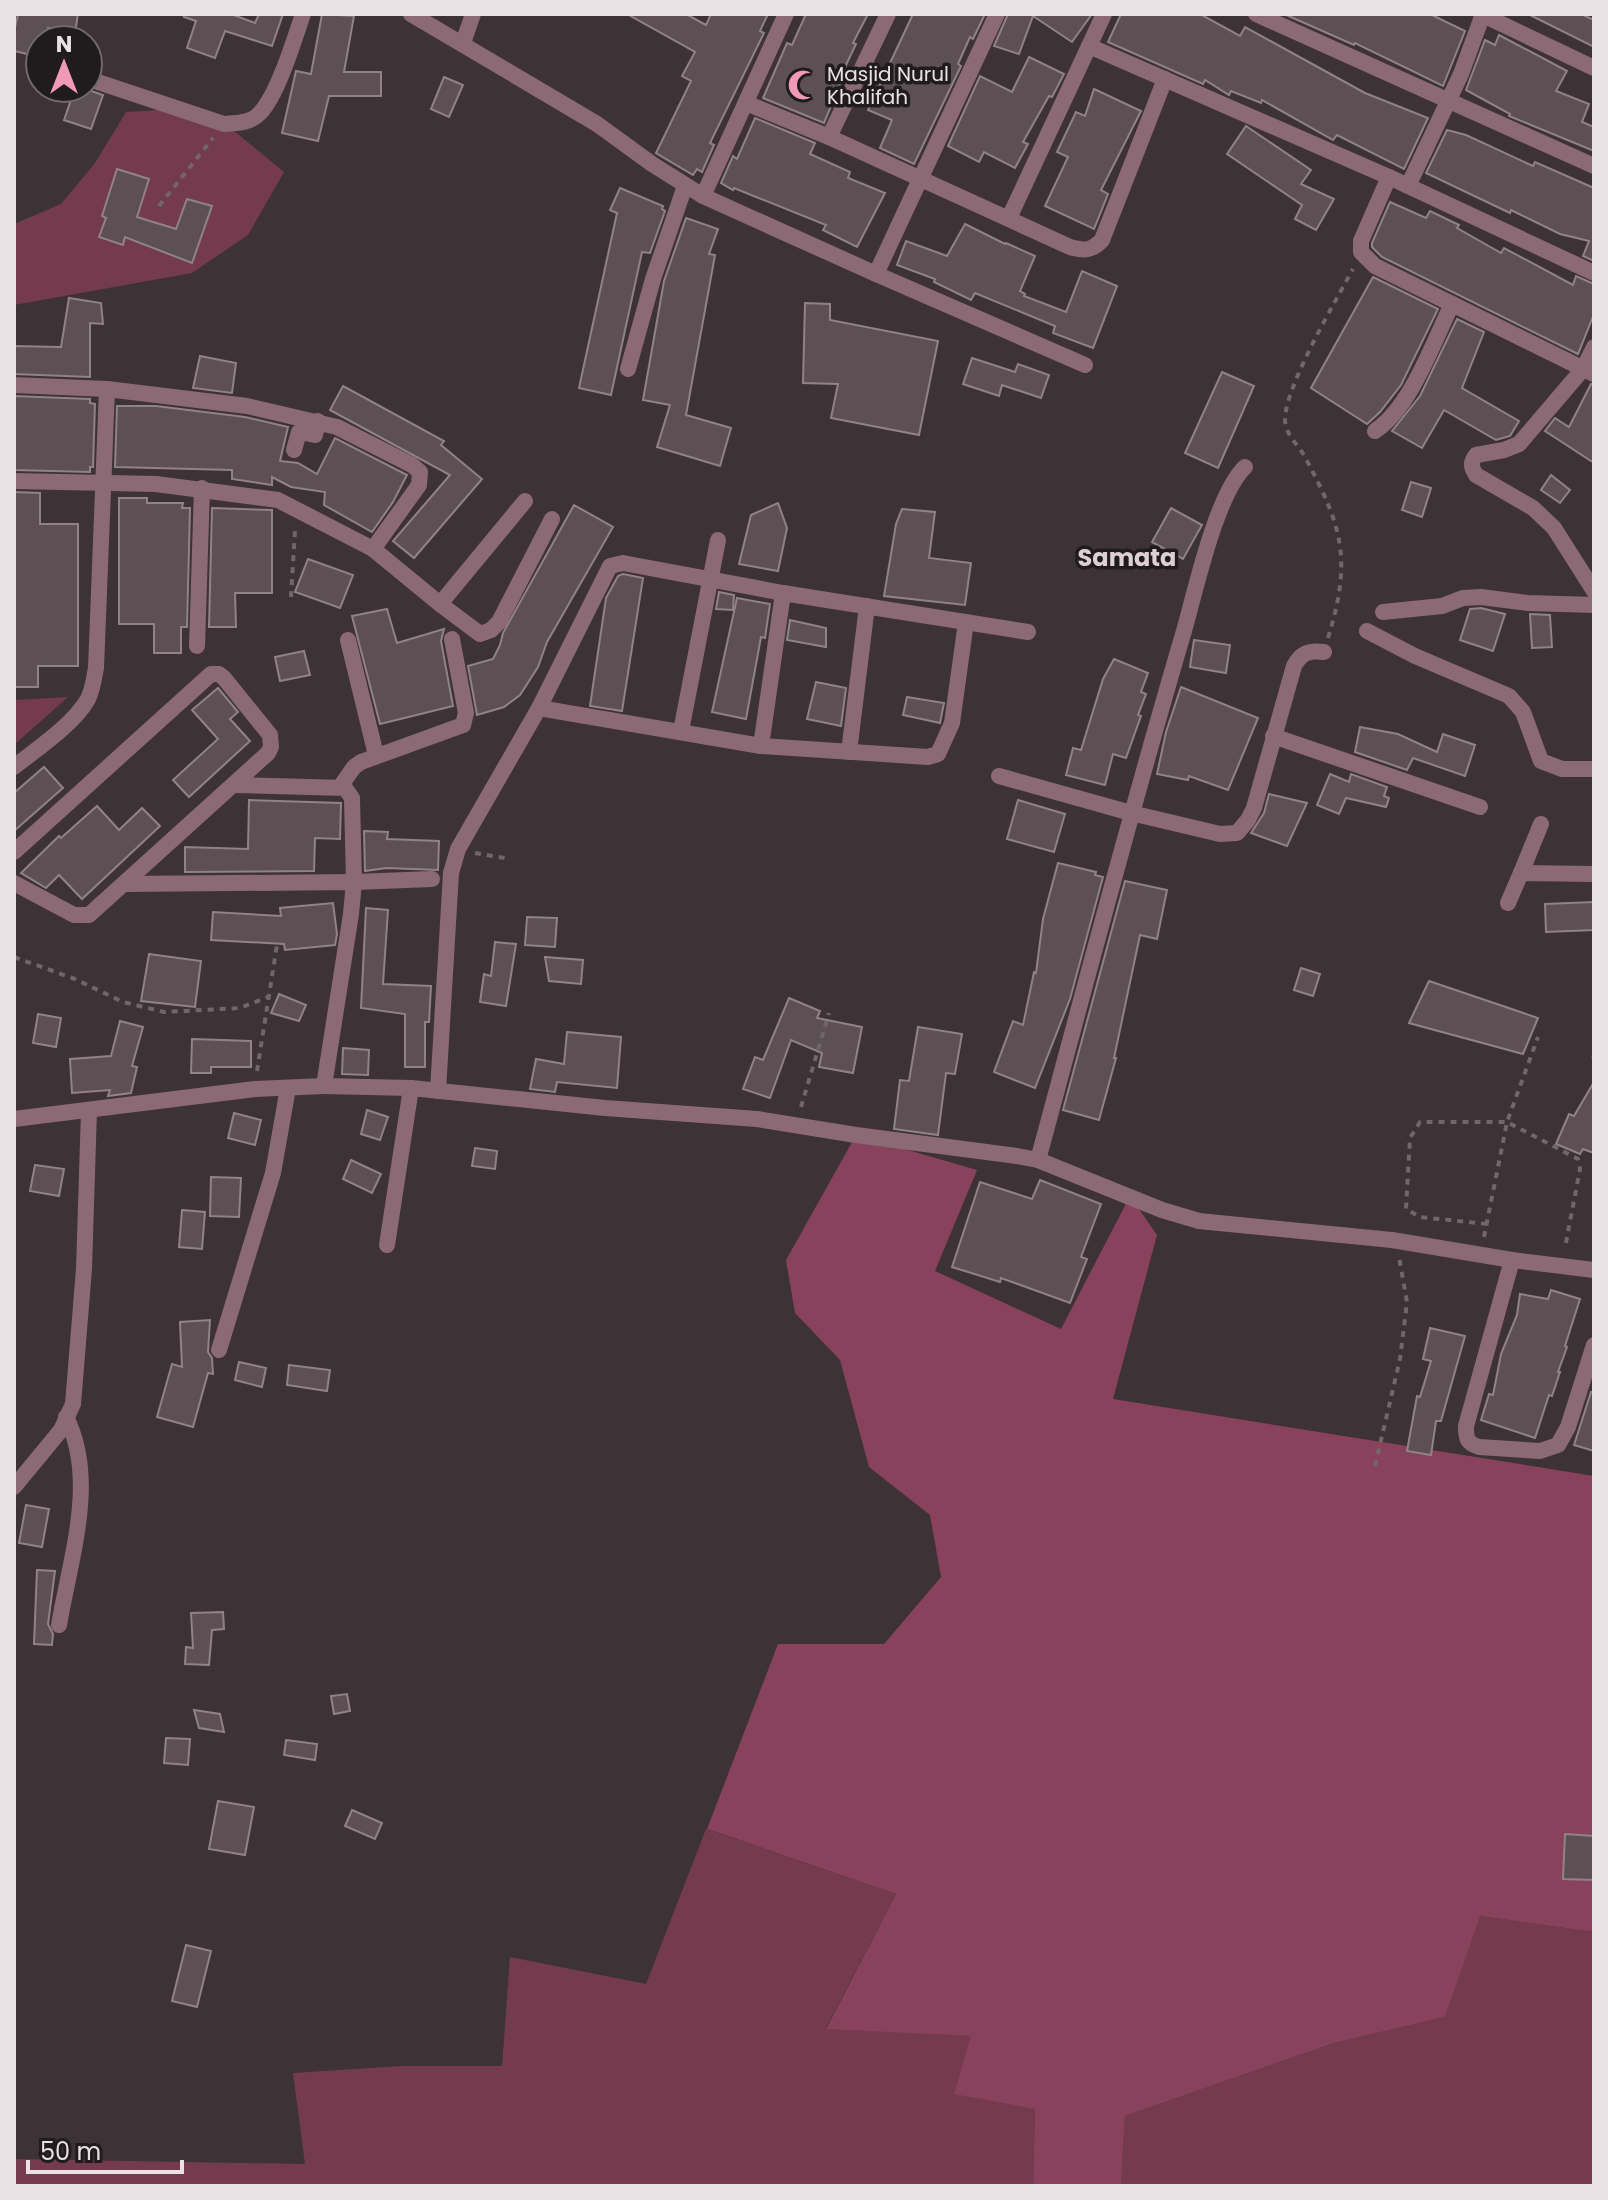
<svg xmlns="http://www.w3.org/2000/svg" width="1608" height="2200" viewBox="0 0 1608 2200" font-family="Poppins,sans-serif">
	<rect width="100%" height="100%" fill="#3d3235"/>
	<g fill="#743b4f">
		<polygon points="175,109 233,130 284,172 248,235 192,273 14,305 14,224 61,204 95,163 126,112"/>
		<polygon points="68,697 14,745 14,700"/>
		<polygon points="706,1829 896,1894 826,2028 972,2036 1035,2109 1033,2186 14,2186 14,2159 305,2164 293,2073 401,2066 502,2066 510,1957 646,1984"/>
		<polygon points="1479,1916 1594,1932 1594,2186 1121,2186 1125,2116 1334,2043 1445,2017"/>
	</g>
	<polygon fill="#89425c" points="856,1135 977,1170 935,1271 1061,1329 1130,1196 1157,1235 1113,1399 1594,1476 1594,1932 1480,1916 1445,2017 1334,2043 1125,2116 1121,2186 1033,2186 1035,2109 954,2094 971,2036 826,2029 896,1894 707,1829 778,1644 884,1644 941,1577 930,1515 869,1467 840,1360 795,1313 786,1260"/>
	<g fill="#5c5054" stroke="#908286" stroke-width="2">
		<polygon points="18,14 78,14 75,33 48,28 45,40 40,40 40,57 14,51 14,32"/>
		<polygon points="184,14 231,14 255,23 259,14 283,14 272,46 225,31 215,58 187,48 196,21 184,17"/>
		<polygon points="322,14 354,16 344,72 381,72 381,96 329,96 318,141 282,133 296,71 311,74"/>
		<polygon points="627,14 686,14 706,25 711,14 768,14 760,31 764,33 710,143 714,145 702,172 697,169 693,175 656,153 691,81 682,76 695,52"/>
		<polygon points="806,14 868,14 853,43 856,44 845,67 847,68 824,123 763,98 787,43 792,45"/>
		<polygon points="913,14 985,14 973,39 970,37 958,64 961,66 914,164 880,148 892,120 868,110"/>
		<polygon points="1008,14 1092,14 1072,42 1033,16 1019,54 994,46"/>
		<polygon points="1121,14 1200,14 1240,36 1245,27 1365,93 1428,118 1404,169 1337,135 1333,140 1262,100 1261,103 1231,91 1229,95 1205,80 1203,84 1108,42"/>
		<polygon points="1284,14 1430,14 1465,31 1443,86 1355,43 1354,45"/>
		<polygon points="1528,14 1581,14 1594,20 1594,47"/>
		<polygon points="1499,35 1567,71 1556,91 1589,104 1582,122 1594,127 1594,151 1509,116 1510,114 1466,90 1485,40 1495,45"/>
		<polygon points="1029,57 1064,74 1052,97 1049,96 1023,142 1028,144 1015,168 984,152 979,162 948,146 980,76 1012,92"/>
		<polygon points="444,77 463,85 449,117 431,109"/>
		<polygon points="75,88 83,88 103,95 91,129 64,120"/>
		<polygon points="1094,89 1141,111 1101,190 1108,194 1094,229 1045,206 1068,157 1057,152 1076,112 1085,116"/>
		<polygon points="755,118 815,143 810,154 850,172 848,178 885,193 857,247 823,230 826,225 734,188 733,190 721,183 733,156 737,159"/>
		<polygon points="1246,126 1311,170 1301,184 1334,199 1316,230 1295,219 1302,205 1227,154"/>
		<polygon points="1447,130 1466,135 1533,166 1535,162 1594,188 1594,261 1583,256 1589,241 1560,234 1511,210 1510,213 1426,173"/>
		<polygon points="117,169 149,179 137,217 176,229 187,199 212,206 192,263 125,237 123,245 99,237 106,218 102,216"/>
		<polygon points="620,188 663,206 662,209 665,211 650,253 642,252 611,395 579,388 617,213 610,210"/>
		<polygon points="1390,202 1426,218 1430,211 1459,225 1457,228 1501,253 1504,248 1573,285 1576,276 1594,284 1594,314 1578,354 1382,257 1372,247 1372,243"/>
		<polygon points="686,218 718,229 709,254 715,255 686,415 731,428 720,466 657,447 670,405 643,400 664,281"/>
		<polygon points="965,224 1005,244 1006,243 1035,256 1020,291 1025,294 1024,296 1066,312 1082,271 1117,286 1093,348 1053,333 1055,326 975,293 971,300 934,282 935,279 897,265 906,241 947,256"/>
		<polygon points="1373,277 1438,309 1401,385 1380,412 1367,424 1311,388"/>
		<polygon points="69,298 101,303 103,324 90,323 90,377 14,374 14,346 61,347"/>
		<polygon points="805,303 830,304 830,320 938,341 919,435 831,418 838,384 803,383"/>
		<polygon points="1457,319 1484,332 1462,388 1519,421 1510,436 1496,440 1444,410 1422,448 1392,431 1420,396"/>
		<polygon points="200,356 236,363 232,393 193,388"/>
		<polygon points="972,358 1015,372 1018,364 1049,375 1041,398 1002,385 999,396 963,384"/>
		<polygon points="1222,372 1254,386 1218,468 1185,453"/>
		<polygon points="1591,384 1594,385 1594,463 1545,431 1555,418 1569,427"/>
		<polygon points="343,386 444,441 441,445 482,479 414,558 393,541 450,475 330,410"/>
		<polygon points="14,396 90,399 90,403 95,404 93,467 90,467 90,472 14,470"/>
		<polygon points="117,406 156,406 245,417 288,427 280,461 298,463 317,474 335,438 407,475 393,502 372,532 324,505 325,492 291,487 272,477 272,485 232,479 232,470 115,467"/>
		<polygon points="1551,475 1570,490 1560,503 1541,490"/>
		<polygon points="1411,482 1431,488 1422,517 1402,510"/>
		<polygon points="14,492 40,493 40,524 78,524 78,666 38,666 38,687 14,687"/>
		<polygon points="119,498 147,498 147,503 183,503 182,508 190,508 187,627 181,627 181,653 154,653 154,624 119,624"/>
		<polygon points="778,503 787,528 778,571 739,564 751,515"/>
		<polygon points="574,505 613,527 547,642 538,667 520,695 504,707 477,715 468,666 493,659 500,645 503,633"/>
		<polygon points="212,508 272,510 272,593 235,593 236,627 209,627"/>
		<polygon points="1171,508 1202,525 1183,559 1152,542"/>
		<polygon points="902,509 935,512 929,558 971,563 965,605 884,596 896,524"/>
		<polygon points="308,559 353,575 340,608 295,592"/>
		<polygon points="623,574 643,578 622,711 590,706 606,598 618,576"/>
		<polygon points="719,592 734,595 733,610 716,609"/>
		<polygon points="737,598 770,604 765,638 761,637 746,719 712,712"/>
		<polygon points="1481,608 1505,614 1493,651 1460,640 1470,609"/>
		<polygon points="387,609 397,643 444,629 441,641 453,706 380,724 352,616"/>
		<polygon points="1530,614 1550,615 1552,647 1532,648"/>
		<polygon points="790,620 826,628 826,647 787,640"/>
		<polygon points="1194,640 1230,645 1226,673 1190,667"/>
		<polygon points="304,651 310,675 280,681 275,657"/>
		<polygon points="1114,659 1148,673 1141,692 1146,694 1138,715 1141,716 1126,758 1113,754 1105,785 1066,775 1073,748 1081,750 1103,679"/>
		<polygon points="816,682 846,688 841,726 807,719"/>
		<polygon points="1181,687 1258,718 1228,790 1189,776 1188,780 1157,774 1166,732"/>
		<polygon points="218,688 238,712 230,719 250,741 189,797 173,780 218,739 192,710"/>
		<polygon points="907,697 944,703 940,723 903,715"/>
		<polygon points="1360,727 1398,734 1437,752 1443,734 1475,745 1465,776 1413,758 1407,770 1355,752"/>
		<polygon points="44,767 63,788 14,831 14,793"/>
		<polygon points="1330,774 1349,782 1351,774 1387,787 1384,796 1389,798 1386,807 1346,798 1339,814 1317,805"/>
		<polygon points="1269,794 1307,803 1287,846 1251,833 1264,813"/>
		<polygon points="249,800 341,803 340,839 315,838 314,871 185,872 185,847 248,849"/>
		<polygon points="1018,800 1065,814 1054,852 1007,839"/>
		<polygon points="97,806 119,830 142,808 160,826 82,899 59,875 46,888 21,873 59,836 61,838"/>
		<polygon points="364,831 388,832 387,839 439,841 438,870 386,868 365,871"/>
		<polygon points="1058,863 1096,872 1095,875 1103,877 1070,999 1035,1088 994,1072 1013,1021 1023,1025 1034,972 1036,973 1043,919"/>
		<polygon points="1125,881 1167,890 1157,939 1140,935 1114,1058 1116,1058 1099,1120 1063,1110"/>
		<polygon points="1594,902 1594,930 1546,932 1545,904"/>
		<polygon points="333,903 337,934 335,945 285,950 284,944 211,940 213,912 281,916 280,908"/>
		<polygon points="366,908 388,910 383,984 431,986 429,1022 425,1022 425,1067 405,1067 405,1014 361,1008"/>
		<polygon points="527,917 557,918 555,947 525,945"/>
		<polygon points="495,942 516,944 506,1006 480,1002 484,974 491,976"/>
		<polygon points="149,954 201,961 195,1007 141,1001"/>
		<polygon points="545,957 583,960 581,984 549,981"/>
		<polygon points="1301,968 1320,974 1313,996 1294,990"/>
		<polygon points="1429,981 1538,1018 1523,1054 1409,1023"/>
		<polygon points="279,994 306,1005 299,1021 271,1013"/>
		<polygon points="789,998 820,1011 817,1018 862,1027 853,1073 819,1067 822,1053 791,1040 770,1098 743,1089 755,1057 763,1060"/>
		<polygon points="38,1014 61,1018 56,1047 33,1043"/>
		<polygon points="120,1021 143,1027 132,1066 137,1067 131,1093 108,1096 110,1090 72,1093 70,1059 111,1056"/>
		<polygon points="918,1027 962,1034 955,1074 946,1073 938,1135 894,1129 900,1080 909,1081"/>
		<polygon points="567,1032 621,1037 617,1088 557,1082 555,1092 530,1089 536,1059 564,1064"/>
		<polygon points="192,1039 251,1041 251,1067 211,1067 211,1073 191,1073"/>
		<polygon points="343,1048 369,1050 368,1075 342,1074"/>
		<polygon points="1594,1082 1594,1153 1583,1149 1580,1154 1556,1144 1569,1114 1574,1116"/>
		<polygon points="367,1110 388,1117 380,1140 361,1134"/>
		<polygon points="234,1113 261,1120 255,1145 228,1138"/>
		<polygon points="475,1148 497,1151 495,1169 472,1166"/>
		<polygon points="351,1160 381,1174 372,1193 343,1179"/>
		<polygon points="35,1165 64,1169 59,1196 30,1191"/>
		<polygon points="211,1177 241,1178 239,1217 210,1216"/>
		<polygon points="1040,1180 1101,1204 1081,1257 1087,1259 1070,1303 1001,1278 1000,1282 952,1267 980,1182 1032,1199"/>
		<polygon points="182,1210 205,1212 202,1249 179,1247"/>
		<polygon points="1551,1290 1580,1299 1565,1346 1567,1347 1558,1372 1560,1372 1552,1396 1549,1395 1535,1438 1481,1420 1489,1394 1493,1395 1501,1354 1517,1315 1520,1294 1548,1299"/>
		<polygon points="210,1320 208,1352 212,1358 213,1374 208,1373 193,1427 157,1417 172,1364 182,1367 180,1322"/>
		<polygon points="1430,1328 1465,1336 1441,1421 1436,1421 1431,1455 1407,1451 1417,1396 1420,1397 1431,1361 1423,1359"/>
		<polygon points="239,1362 266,1368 262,1387 235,1380"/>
		<polygon points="289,1365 330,1370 327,1391 287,1385"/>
		<polygon points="1591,1392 1594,1393 1594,1451 1574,1445"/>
		<polygon points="26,1505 49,1509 42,1547 19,1543"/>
		<polygon points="37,1570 55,1571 48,1624 53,1634 52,1645 34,1644"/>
		<polygon points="223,1612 224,1629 212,1630 209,1665 185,1664 186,1647 193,1648 191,1613"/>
		<polygon points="347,1694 350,1711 334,1714 331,1696"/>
		<polygon points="194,1710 220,1714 224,1732 199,1728"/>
		<polygon points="166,1738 190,1739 188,1765 164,1763"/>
		<polygon points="286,1740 317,1744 315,1760 284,1755"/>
		<polygon points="218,1801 254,1807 245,1855 209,1849"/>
		<polygon points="352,1810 382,1823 375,1839 345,1826"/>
		<polygon points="1565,1834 1594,1836 1594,1880 1563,1879"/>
		<polygon points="186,1945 211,1951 197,2007 172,2001"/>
	</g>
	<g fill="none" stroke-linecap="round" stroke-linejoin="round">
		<g stroke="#71676a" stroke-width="4" stroke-dasharray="6 6" stroke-linecap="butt">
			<polyline points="159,206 213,138"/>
			<polyline points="291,597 295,530"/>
			<path d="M1328 638C1352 560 1343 528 1305 457 1298 444 1285 435 1285 419 1286 385 1335 302 1353 269"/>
			<polyline points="475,853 505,858"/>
			<polyline points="14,957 75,979 123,1002 164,1012 240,1008 268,997"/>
			<polyline points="1592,1056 1594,1057"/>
			<polyline points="257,1071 277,945"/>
			<polyline points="801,1107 829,1013"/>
			<polyline points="1487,1224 1420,1217 1406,1209 1410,1138 1420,1122 1507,1122 1578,1159 1580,1169 1565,1248"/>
			<polyline points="1484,1237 1507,1122 1538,1037"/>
			<polyline points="1375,1466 1400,1359 1407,1302 1399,1257"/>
		</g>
		<g stroke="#8c6a75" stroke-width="16">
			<polyline points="411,14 597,124 652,164 703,196 786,14"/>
			<polyline points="1256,14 1594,166"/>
			<polyline points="1481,14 1594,68"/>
			<polyline points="463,43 473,14"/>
			<polyline points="1089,46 1389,177 1594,273"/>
			<path d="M92 80 224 124C237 123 251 123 260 113 278 94 294 40 303 14"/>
			<path d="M746 103 829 137 1070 247C1084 251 1092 251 1102 240L1165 79"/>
			<polyline points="829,137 888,14"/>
			<polyline points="1389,177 1361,241 1361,252 1375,266 1594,374"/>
			<polyline points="1408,186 1461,74 1483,14"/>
			<polyline points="703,196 876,274 997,14"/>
			<polyline points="1009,218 1104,14"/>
			<polyline points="876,274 1085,365"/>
			<path d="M1594 347 1583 369 1519 444 1504 450 1476 455C1470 463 1471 467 1476 475L1533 508 1554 528 1594 591"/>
			<polyline points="628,369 653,279 685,186"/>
			<polyline points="14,385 107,389 247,406 337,427 412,465 420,472 419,485 373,549"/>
			<path d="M1375 431C1411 407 1433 343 1452 304"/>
			<polyline points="294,450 299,432 315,435 318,421"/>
			<polyline points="14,481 156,484 278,500 373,549 440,604 525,501"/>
			<polyline points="440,604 480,634 491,630 499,622 552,519"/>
			<polyline points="1383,612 1442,606 1463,598 1481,597 1528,603 1594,605"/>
			<polyline points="1367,631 1415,656 1509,696 1523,712 1541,761 1562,769 1594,769"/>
			<polyline points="348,640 376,755"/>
			<polyline points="197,646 202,488"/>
			<polyline points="539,708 761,746 928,757 938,754 952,723 966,622"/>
			<polyline points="681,731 718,540"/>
			<polyline points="1273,736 1480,807"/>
			<polyline points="761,746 783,593"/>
			<polyline points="849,752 867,606"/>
			<path d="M14 767C37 749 74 724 88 699 93 689 94 678 96 668L107 389"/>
			<path d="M999 776 1131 813 1220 834 1237 833 1248 820 1254 808 1294 666C1301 653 1309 650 1324 652"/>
			<polyline points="234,785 345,788 352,798 354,882 432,879"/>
			<polyline points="340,787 354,767 361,762 463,725 466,713 452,639"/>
			<polyline points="14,852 211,674 219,674 224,678 270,735 271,747 268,753 89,915 74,915 14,883"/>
			<polyline points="1521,873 1541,824"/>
			<polyline points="1508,903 1521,873 1594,874"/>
			<polyline points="324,1086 411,1088 605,1108 757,1119 856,1135 1017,1156 1038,1160 1162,1210 1199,1221 1392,1240 1512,1260 1594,1270"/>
			<polyline points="438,1091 451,873 458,849 539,708 610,566 623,563 783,593 1028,632"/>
			<polyline points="14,1119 255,1089 324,1086 351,914 354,882 126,884"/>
			<path d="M1038 1160C1086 983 1132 806 1184 631 1196 589 1216 495 1245 467"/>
			<polyline points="387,1245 411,1088"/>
			<path d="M1512 1260 1466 1426C1466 1439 1467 1443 1479 1447L1540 1451 1558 1445 1568 1427 1594 1345"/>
			<polyline points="219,1350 273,1173 288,1088"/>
			<polyline points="14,1487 61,1430 73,1404 84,1269 89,1110"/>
			<path d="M59 1625C70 1559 98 1480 66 1417"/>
		</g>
	</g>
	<defs>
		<g id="mosque-bare" transform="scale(2.4)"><path d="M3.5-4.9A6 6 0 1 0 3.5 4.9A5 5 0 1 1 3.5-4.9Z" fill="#f09ab6" stroke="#201b1d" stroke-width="2.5" paint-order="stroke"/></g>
	</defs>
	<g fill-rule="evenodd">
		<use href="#mosque-bare" x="803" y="85"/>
	</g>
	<g text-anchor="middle" stroke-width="7" stroke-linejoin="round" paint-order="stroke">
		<g font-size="20" fill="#e9e1e4" stroke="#201b1d" text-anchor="start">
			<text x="827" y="81">Masjid Nurul<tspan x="827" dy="23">Khalifah</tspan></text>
		</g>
		<g font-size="24" font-weight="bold" fill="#decfd3" stroke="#201b1d">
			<text x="1127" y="566">Samata</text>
		</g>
	</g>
	<rect width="1608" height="2200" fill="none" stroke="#e9e1e4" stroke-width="32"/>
	<g transform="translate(64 64)"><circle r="38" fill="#201b1d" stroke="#706a6d" stroke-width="2"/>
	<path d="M0-6L14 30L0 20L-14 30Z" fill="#f09ab6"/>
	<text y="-12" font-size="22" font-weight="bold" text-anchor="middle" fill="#e9e1e4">N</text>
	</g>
	<path d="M28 2160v12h154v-12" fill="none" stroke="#e9e1e4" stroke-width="4"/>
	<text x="40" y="2160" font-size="24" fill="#e9e1e4" stroke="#201b1d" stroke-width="6" paint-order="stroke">50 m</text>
</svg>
